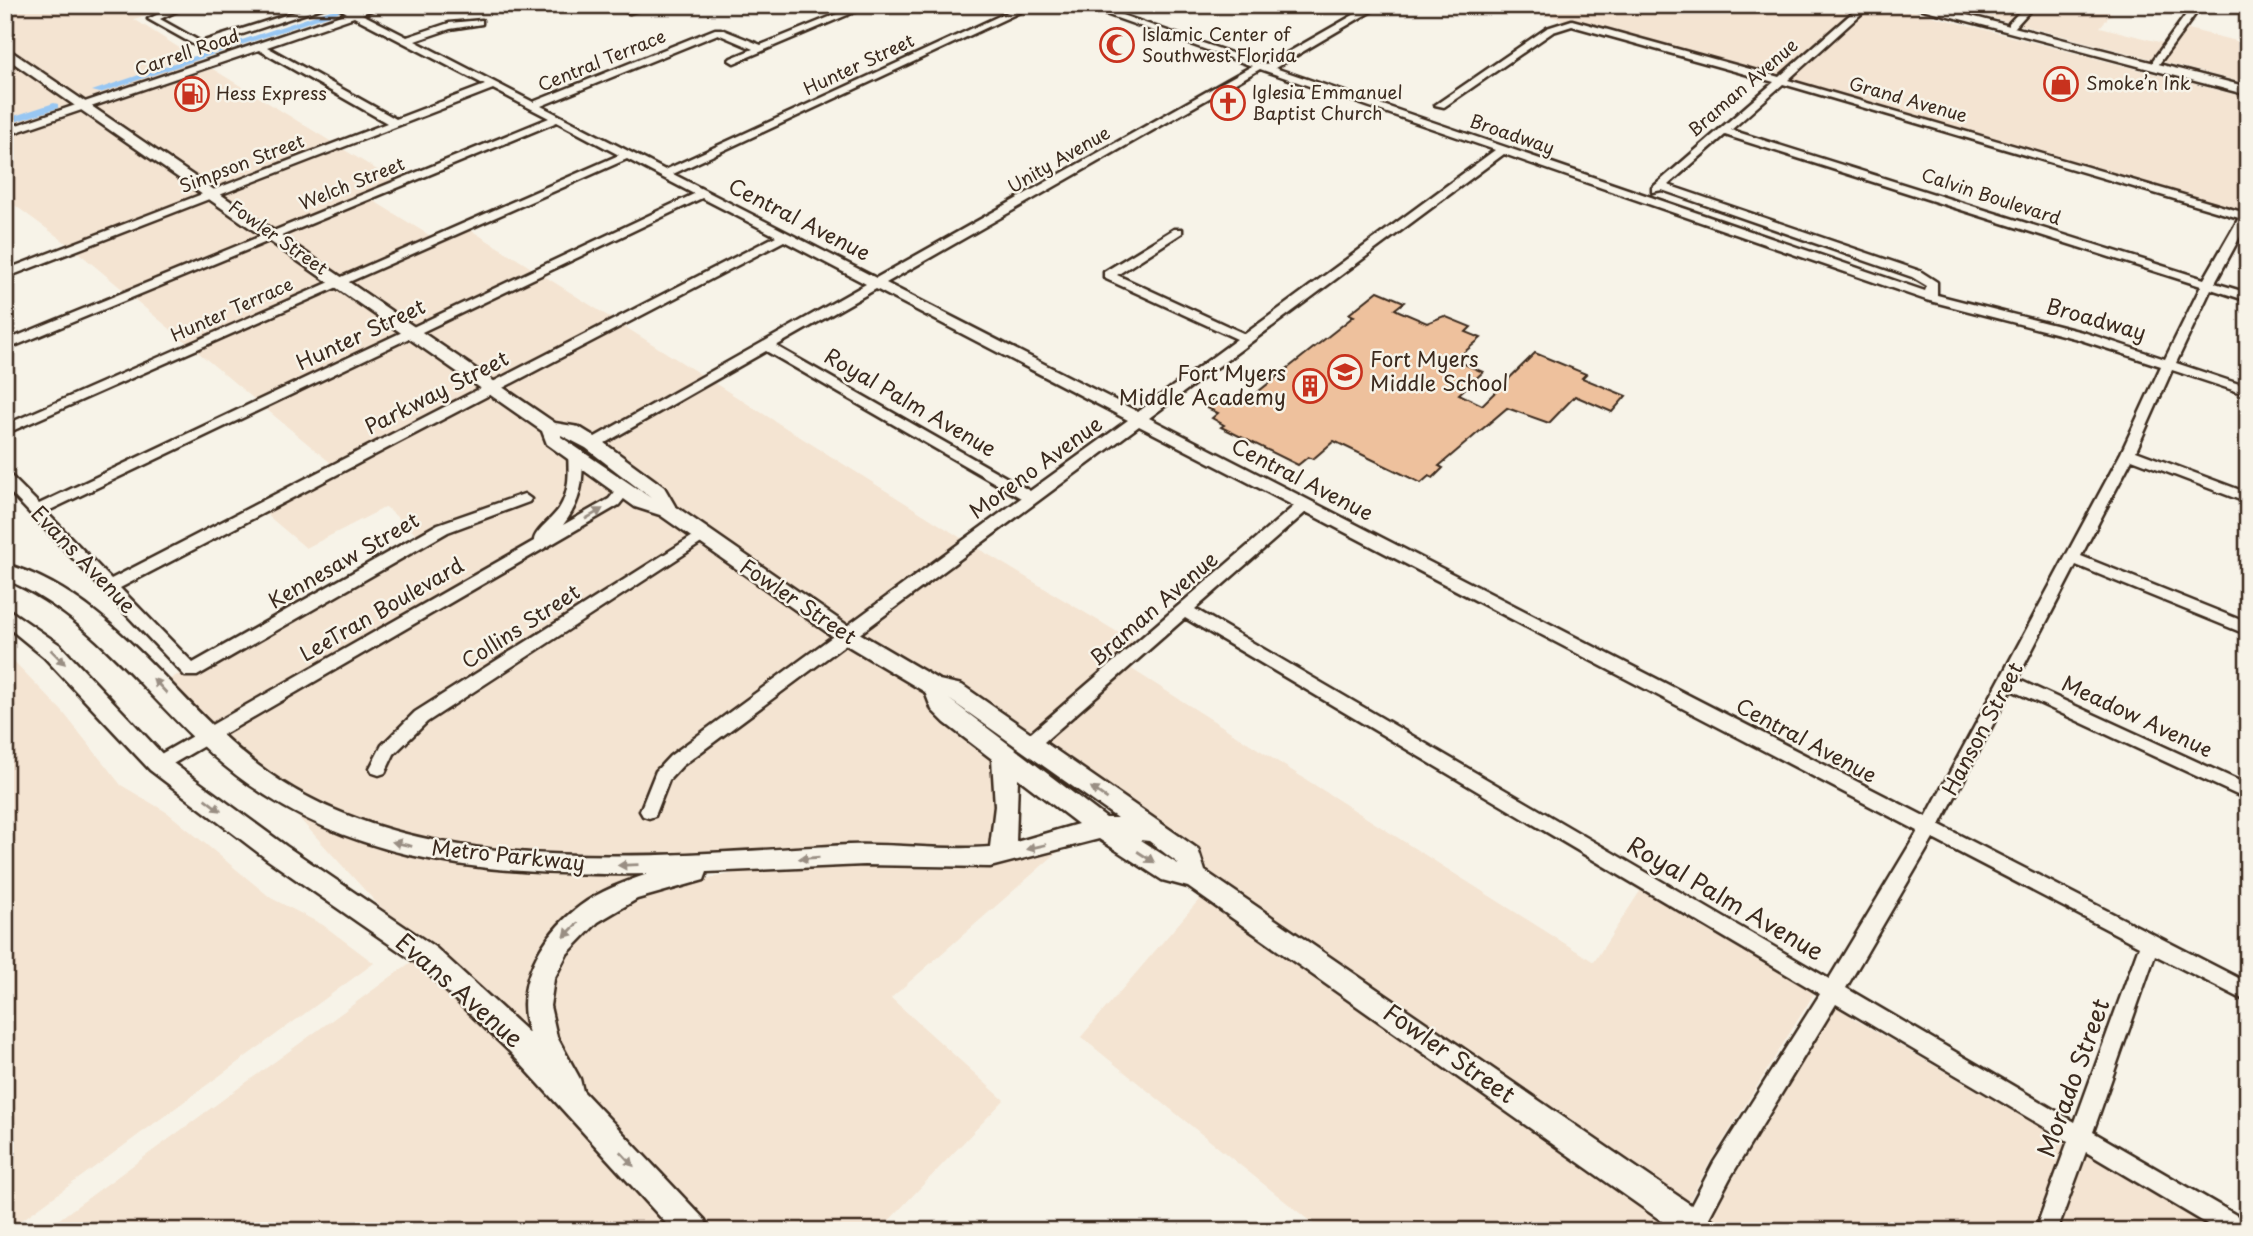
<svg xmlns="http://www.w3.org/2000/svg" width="2253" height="1236" viewBox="0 0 2253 1236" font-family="'Playpen Sans',sans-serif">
	<rect width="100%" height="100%" fill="#f7f3e8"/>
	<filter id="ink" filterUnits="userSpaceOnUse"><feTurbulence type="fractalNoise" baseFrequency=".0143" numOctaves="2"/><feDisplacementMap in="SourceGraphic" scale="14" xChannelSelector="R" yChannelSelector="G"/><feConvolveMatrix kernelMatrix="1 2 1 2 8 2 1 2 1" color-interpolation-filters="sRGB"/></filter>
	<g filter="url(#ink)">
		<g fill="#f4e4d2">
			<polygon points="5,5 177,5 134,19 203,63 89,103 5,46"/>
			<polygon points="1511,5 1890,5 2248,98 2248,197 2236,217 1877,112 1879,110"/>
			<polygon points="1943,5 2081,5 2112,13 2100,27 2175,46 2188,29 2248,44 2248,84"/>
			<polygon points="5,56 79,106 5,130"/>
			<polygon points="208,66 400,184 369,198 437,240 466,227 969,543 1149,651 1130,668 1594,962 1644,885 1817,989 1710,1162 1686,1207 1204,874 1034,737 954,682 936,680 852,631 673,506 647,474 578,428 546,419 94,106"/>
			<polygon points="84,109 535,426 548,443 614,492 664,516 840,640 924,690 931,703 929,707 994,760 998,782 992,848 623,858 474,849 384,831 307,801 262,771 230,744 170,679 422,540 386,507 306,548 260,509 338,469 73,248 5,198 5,135"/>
			<polygon points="5,652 62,711 121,785 168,813 271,898 323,925 374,963 7,1231"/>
			<polygon points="297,816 374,846 412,855 660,873 567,921 535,1043 393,921"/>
			<polygon points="1061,849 891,998 1004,1100 879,1231 710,1231 590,1103 549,1017 552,974 570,944 613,907 679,884 746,871 867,863 1008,865 1009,862"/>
			<polygon points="1204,894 1677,1225 1673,1231 1322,1231 1081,1037"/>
			<polygon points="414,960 511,1050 573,1124 677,1231 43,1231"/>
			<polygon points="1839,1002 1854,1011 1851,1017 2218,1231 1719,1231 1709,1224 1733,1178"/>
		</g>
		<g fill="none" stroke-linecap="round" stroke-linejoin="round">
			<g fill="#98c7f3" fill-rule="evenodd">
				<polygon points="345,5 359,5 100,93 92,91"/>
				<polygon points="54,103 58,104 58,108 5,125 5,119"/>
			</g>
		</g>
		<polygon fill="#eec19d" stroke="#3b2a1e" stroke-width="2" points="1378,291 1404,302 1395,309 1399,311 1427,323 1444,316 1471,327 1466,332 1481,338 1455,360 1483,372 1459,394 1482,405 1535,353 1586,374 1582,378 1626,396 1612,412 1575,396 1549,423 1507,408 1439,466 1443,468 1433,478 1429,476 1421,483 1334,441 1313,459 1308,457 1298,465 1221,427 1224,425 1212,418 1218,413 1203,406 1217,396 1231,403 1238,398 1245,402 1354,316 1349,314"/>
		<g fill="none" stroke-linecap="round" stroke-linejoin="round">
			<g stroke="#3b2a1e" stroke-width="5">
				<g id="minor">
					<polygon points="178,5 190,5 160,19 201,42 317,5 331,5 200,48 148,19"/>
					<path d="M334 5H345L355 10 371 5H384L362 14 407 37 449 23 482 20V24L450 29 415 41 533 102 715 29H721L761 45 859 5H871L734 63 729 60 731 58 753 49 718 34 541 106 665 170 1023 5H1035L673 174 876 278 1252 66 1080 5H1093L1266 65 1371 5H1382L1275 68 1925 291 1927 286 1912 277 1662 190 1652 192V188L1774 82 1572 26 1553 32 1444 107 1435 105 1547 28 1572 20 1779 77 1861 5H1871L1788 80 2242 212 2248 208V222L2215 283 2248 293V301L2211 289 2176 363 2248 387V395L2172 370 2136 451 2248 493V503L2132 459 2081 556 2248 623V635L2076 565 2017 679 2248 785V800L2011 690 1940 825 2248 983V1002L2155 955 2093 1132 2248 1222V1231H2219L2086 1152 2057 1231H2035L2068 1141 1836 1004 1730 1178 1702 1231H1680L1683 1221 1714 1162 1820 994 1185 618 1036 749H1024L1021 744 1024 739 1294 506 1139 426 682 766 669 780 655 816 649 818 643 816 640 811 656 771 670 756 1021 498 766 351 598 447H588L586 444 588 441 866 284 784 241 120 588 193 663 438 524 524 494 531 499 529 502 448 532 197 676H185L5 487V473L10 475 39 504 694 194 627 159 5 434V425L619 155 557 122 5 350V341L549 118 493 89 5 278V270L387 123 259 50 5 136V129L347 13ZM354 17 485 85 396 119 267 47ZM1260 69 1495 150 1245 334 1117 275 1182 233V229H1174L1104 272V278L1237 339 1138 412 886 283ZM1783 84 1797 88 2239 218 2204 279 1731 130ZM1725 135 2201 286 2165 359 2086 333 1937 295V282L1920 271 1668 185ZM1504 154 1926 300 2078 339 2161 366 2121 453 1926 817 1149 418ZM702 198 776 236 111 579 46 512ZM876 289 1128 420 1030 491 776 346ZM1306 512 1918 831 1829 979 1195 609ZM1933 839 2139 946 2075 1122 1846 988Z"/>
					<polygon points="603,5 630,7 653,5 630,13"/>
					<polygon points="2026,5 2035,5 2015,27 2009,27 2009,23"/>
					<polygon points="2193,5 2202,5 2159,64 2153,64 2153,60"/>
					<path d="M575 449 582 453C584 481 581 502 563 525L609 499 619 487H629L631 490 619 505 164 769 158 771 152 769 149 764 152 759 534 541C534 531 554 518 560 507 570 491 569 471 568 453Z"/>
					<polygon points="701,531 708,536 706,540 427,722 394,754 385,773 379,775 373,773 370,768 382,745 415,712"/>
				</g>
			</g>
			<g stroke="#3b2a1e" stroke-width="5">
				<g id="major">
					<polygon points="1907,5 1928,5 2248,87 2248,95"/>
					<path d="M5 47 555 423 579 427 600 440 664 487 675 506 854 630 939 680 962 685 1198 849 1205 871 1713 1220 1717 1231H1676L1188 887 1162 880 1099 839 990 867 864 865 707 872 704 880 637 899 598 922 567 954 554 979 550 1006 557 1037 580 1079 583 1091 705 1220 709 1231H673L510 1052 418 964 268 860 150 770 44 657 5 625V607L60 645 166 758 286 846 436 948 529 1033C512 986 542 934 580 906 600 891 624 882 648 874 482 876 324 864 198 742 135 682 87 614 5 579V564C117 596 178 710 270 774 427 884 667 854 849 845 896 843 943 851 990 847L995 806 992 759 945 723 932 710 925 692 838 640 660 515 635 507 547 444 542 431 5 57ZM561 435 586 448 651 498 561 437ZM949 699 1117 818H1106ZM1018 778 1078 824 1016 842ZM1140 840 1149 841 1179 864 1176 863Z"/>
				</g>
			</g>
			<use href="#minor" fill="#f7f3e8" fill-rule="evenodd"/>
			<use href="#major" fill="#f7f3e8" fill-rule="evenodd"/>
		</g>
		<defs><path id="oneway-solid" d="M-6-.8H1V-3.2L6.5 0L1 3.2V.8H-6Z" transform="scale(1.75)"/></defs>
		<g fill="#998e83">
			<use href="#oneway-solid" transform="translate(594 514) rotate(-30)"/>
			<use href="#oneway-solid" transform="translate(58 657) rotate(45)"/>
			<use href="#oneway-solid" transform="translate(160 686) rotate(-133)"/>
			<use href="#oneway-solid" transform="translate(1099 793) rotate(-145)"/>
			<use href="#oneway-solid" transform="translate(213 805) rotate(37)"/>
			<use href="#oneway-solid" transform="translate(402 844) rotate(-167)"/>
			<use href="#oneway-solid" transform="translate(1036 847) rotate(167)"/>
			<use href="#oneway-solid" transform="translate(1146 857) rotate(33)"/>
			<use href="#oneway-solid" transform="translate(809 858) rotate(176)"/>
			<use href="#oneway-solid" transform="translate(628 865) rotate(178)"/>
			<use href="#oneway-solid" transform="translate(571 930) rotate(134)"/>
			<use href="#oneway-solid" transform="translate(627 1159) rotate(47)"/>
		</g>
	</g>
	<defs>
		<g id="mosque-ring" transform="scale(1.75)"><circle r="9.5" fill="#f7f3e8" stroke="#c8321e" stroke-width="1.5"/><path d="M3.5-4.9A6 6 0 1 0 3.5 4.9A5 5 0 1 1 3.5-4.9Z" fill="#c8321e"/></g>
		<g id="shop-ring" transform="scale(1.75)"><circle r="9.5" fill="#f7f3e8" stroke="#c8321e" stroke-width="1.5"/><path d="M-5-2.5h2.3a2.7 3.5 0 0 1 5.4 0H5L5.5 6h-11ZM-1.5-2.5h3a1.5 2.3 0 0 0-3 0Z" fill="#c8321e"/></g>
		<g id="fuel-ring" transform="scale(1.75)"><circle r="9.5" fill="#f7f3e8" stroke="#c8321e" stroke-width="1.5"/><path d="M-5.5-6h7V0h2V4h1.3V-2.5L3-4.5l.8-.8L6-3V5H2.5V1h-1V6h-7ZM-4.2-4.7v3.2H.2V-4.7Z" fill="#c8321e"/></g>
		<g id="church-ring" transform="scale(1.75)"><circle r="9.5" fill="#f7f3e8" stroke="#c8321e" stroke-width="1.5"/><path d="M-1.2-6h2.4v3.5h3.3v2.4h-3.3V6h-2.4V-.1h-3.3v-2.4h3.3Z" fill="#c8321e"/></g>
		<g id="school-ring" transform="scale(1.75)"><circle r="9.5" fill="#f7f3e8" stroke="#c8321e" stroke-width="1.5"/><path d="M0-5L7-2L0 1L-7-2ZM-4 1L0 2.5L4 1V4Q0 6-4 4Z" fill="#c8321e"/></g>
		<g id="building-ring" transform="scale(1.75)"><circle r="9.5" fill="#f7f3e8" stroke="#c8321e" stroke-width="1.5"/><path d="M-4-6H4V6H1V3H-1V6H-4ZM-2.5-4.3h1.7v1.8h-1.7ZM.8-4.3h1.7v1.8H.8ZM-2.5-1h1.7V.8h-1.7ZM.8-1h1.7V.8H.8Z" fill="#c8321e"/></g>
	</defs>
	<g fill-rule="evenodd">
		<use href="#mosque-ring" x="1117" y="45"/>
		<use href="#shop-ring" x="2061" y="84"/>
		<use href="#fuel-ring" x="192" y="94"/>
		<use href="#church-ring" x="1228" y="103"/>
		<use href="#school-ring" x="1345" y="372"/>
		<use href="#building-ring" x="1310" y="386"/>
	</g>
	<g text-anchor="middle" stroke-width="5" stroke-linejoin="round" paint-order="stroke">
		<g font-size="18" fill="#3b2a1e" stroke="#f7f3e8" text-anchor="start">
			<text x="1142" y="41">Islamic Center of<tspan x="1142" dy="21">Southwest Florida</tspan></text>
			<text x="2086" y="90">Smoke’n Ink</text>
			<text x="1252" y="99">Iglesia Emmanuel<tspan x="1252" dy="21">Baptist Church</tspan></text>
			<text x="216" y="100">Hess Express</text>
		</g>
		<g font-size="18" fill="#3b2a1e" stroke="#f7f3e8">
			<text transform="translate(187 53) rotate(-19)" y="6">Carrell Road</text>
			<text transform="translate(602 61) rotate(-22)" y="6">Central Terrace</text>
			<text transform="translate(859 65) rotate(-25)" y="6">Hunter Street</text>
			<text transform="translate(1743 88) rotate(-41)" y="6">Braman Avenue</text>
			<text transform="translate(1908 100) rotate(16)" y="6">Grand Avenue</text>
			<text transform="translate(1512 135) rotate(19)" y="6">Broadway</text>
			<text transform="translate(1059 160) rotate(-30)" y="6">Unity Avenue</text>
			<text transform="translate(242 164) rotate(-21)" y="6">Simpson Street</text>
			<text transform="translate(352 184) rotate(-22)" y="6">Welch Street</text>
			<text transform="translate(1991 197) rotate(18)" y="6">Calvin Boulevard</text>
			<text transform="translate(278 238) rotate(35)" y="6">Fowler Street</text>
			<text transform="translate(232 310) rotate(-24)" y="6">Hunter Terrace</text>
		</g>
		<g font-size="21" fill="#3b2a1e" stroke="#f7f3e8">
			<text transform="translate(799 220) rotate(27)" y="7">Central Avenue</text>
			<text transform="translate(2096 320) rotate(16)" y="7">Broadway</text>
			<text transform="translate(361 335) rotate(-25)" y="7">Hunter Street</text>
			<text transform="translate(437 393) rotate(-27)" y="7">Parkway Street</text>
			<text transform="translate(910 403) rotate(30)" y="7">Royal Palm Avenue</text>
			<text transform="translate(1036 468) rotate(-36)" y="7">Moreno Avenue</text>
			<text transform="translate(1302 480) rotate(27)" y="7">Central Avenue</text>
			<text transform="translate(83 560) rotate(46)" y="7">Evans Avenue</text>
			<text transform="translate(344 561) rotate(-30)" y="7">Kennesaw Street</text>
			<text transform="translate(798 602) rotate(34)" y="7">Fowler Street</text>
			<text transform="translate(1154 609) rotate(-41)" y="7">Braman Avenue</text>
			<text transform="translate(382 610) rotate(-30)" y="7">LeeTran Boulevard</text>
			<text transform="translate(521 627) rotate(-33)" y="7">Collins Street</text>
			<text transform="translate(2137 717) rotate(25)" y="7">Meadow Avenue</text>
			<text transform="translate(1983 729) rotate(-62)" y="7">Hanson Street</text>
			<text transform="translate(1806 741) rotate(28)" y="7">Central Avenue</text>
			<text transform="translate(508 856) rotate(6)" y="7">Metro Parkway</text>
		</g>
		<g font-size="21" fill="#3b2a1e" stroke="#f7f3e8" text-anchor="start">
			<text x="1370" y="367">Fort Myers<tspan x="1370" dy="24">Middle School</tspan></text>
			<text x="1286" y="381" text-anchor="end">Fort Myers<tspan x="1286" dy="24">Middle Academy</tspan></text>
		</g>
		<g font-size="24" fill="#3b2a1e" stroke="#f7f3e8">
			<text transform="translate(1725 899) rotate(30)" y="8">Royal Palm Avenue</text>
			<text transform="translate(459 991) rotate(41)" y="8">Evans Avenue</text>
			<text transform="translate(1449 1054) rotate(35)" y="8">Fowler Street</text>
			<text transform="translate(2074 1078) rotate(-70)" y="8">Morado Street</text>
		</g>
	</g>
	<rect width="2253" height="1236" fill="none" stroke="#f7f3e8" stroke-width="28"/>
	<rect x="14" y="14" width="2225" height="1208" fill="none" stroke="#3b2a1e" stroke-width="2.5" filter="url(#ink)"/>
</svg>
